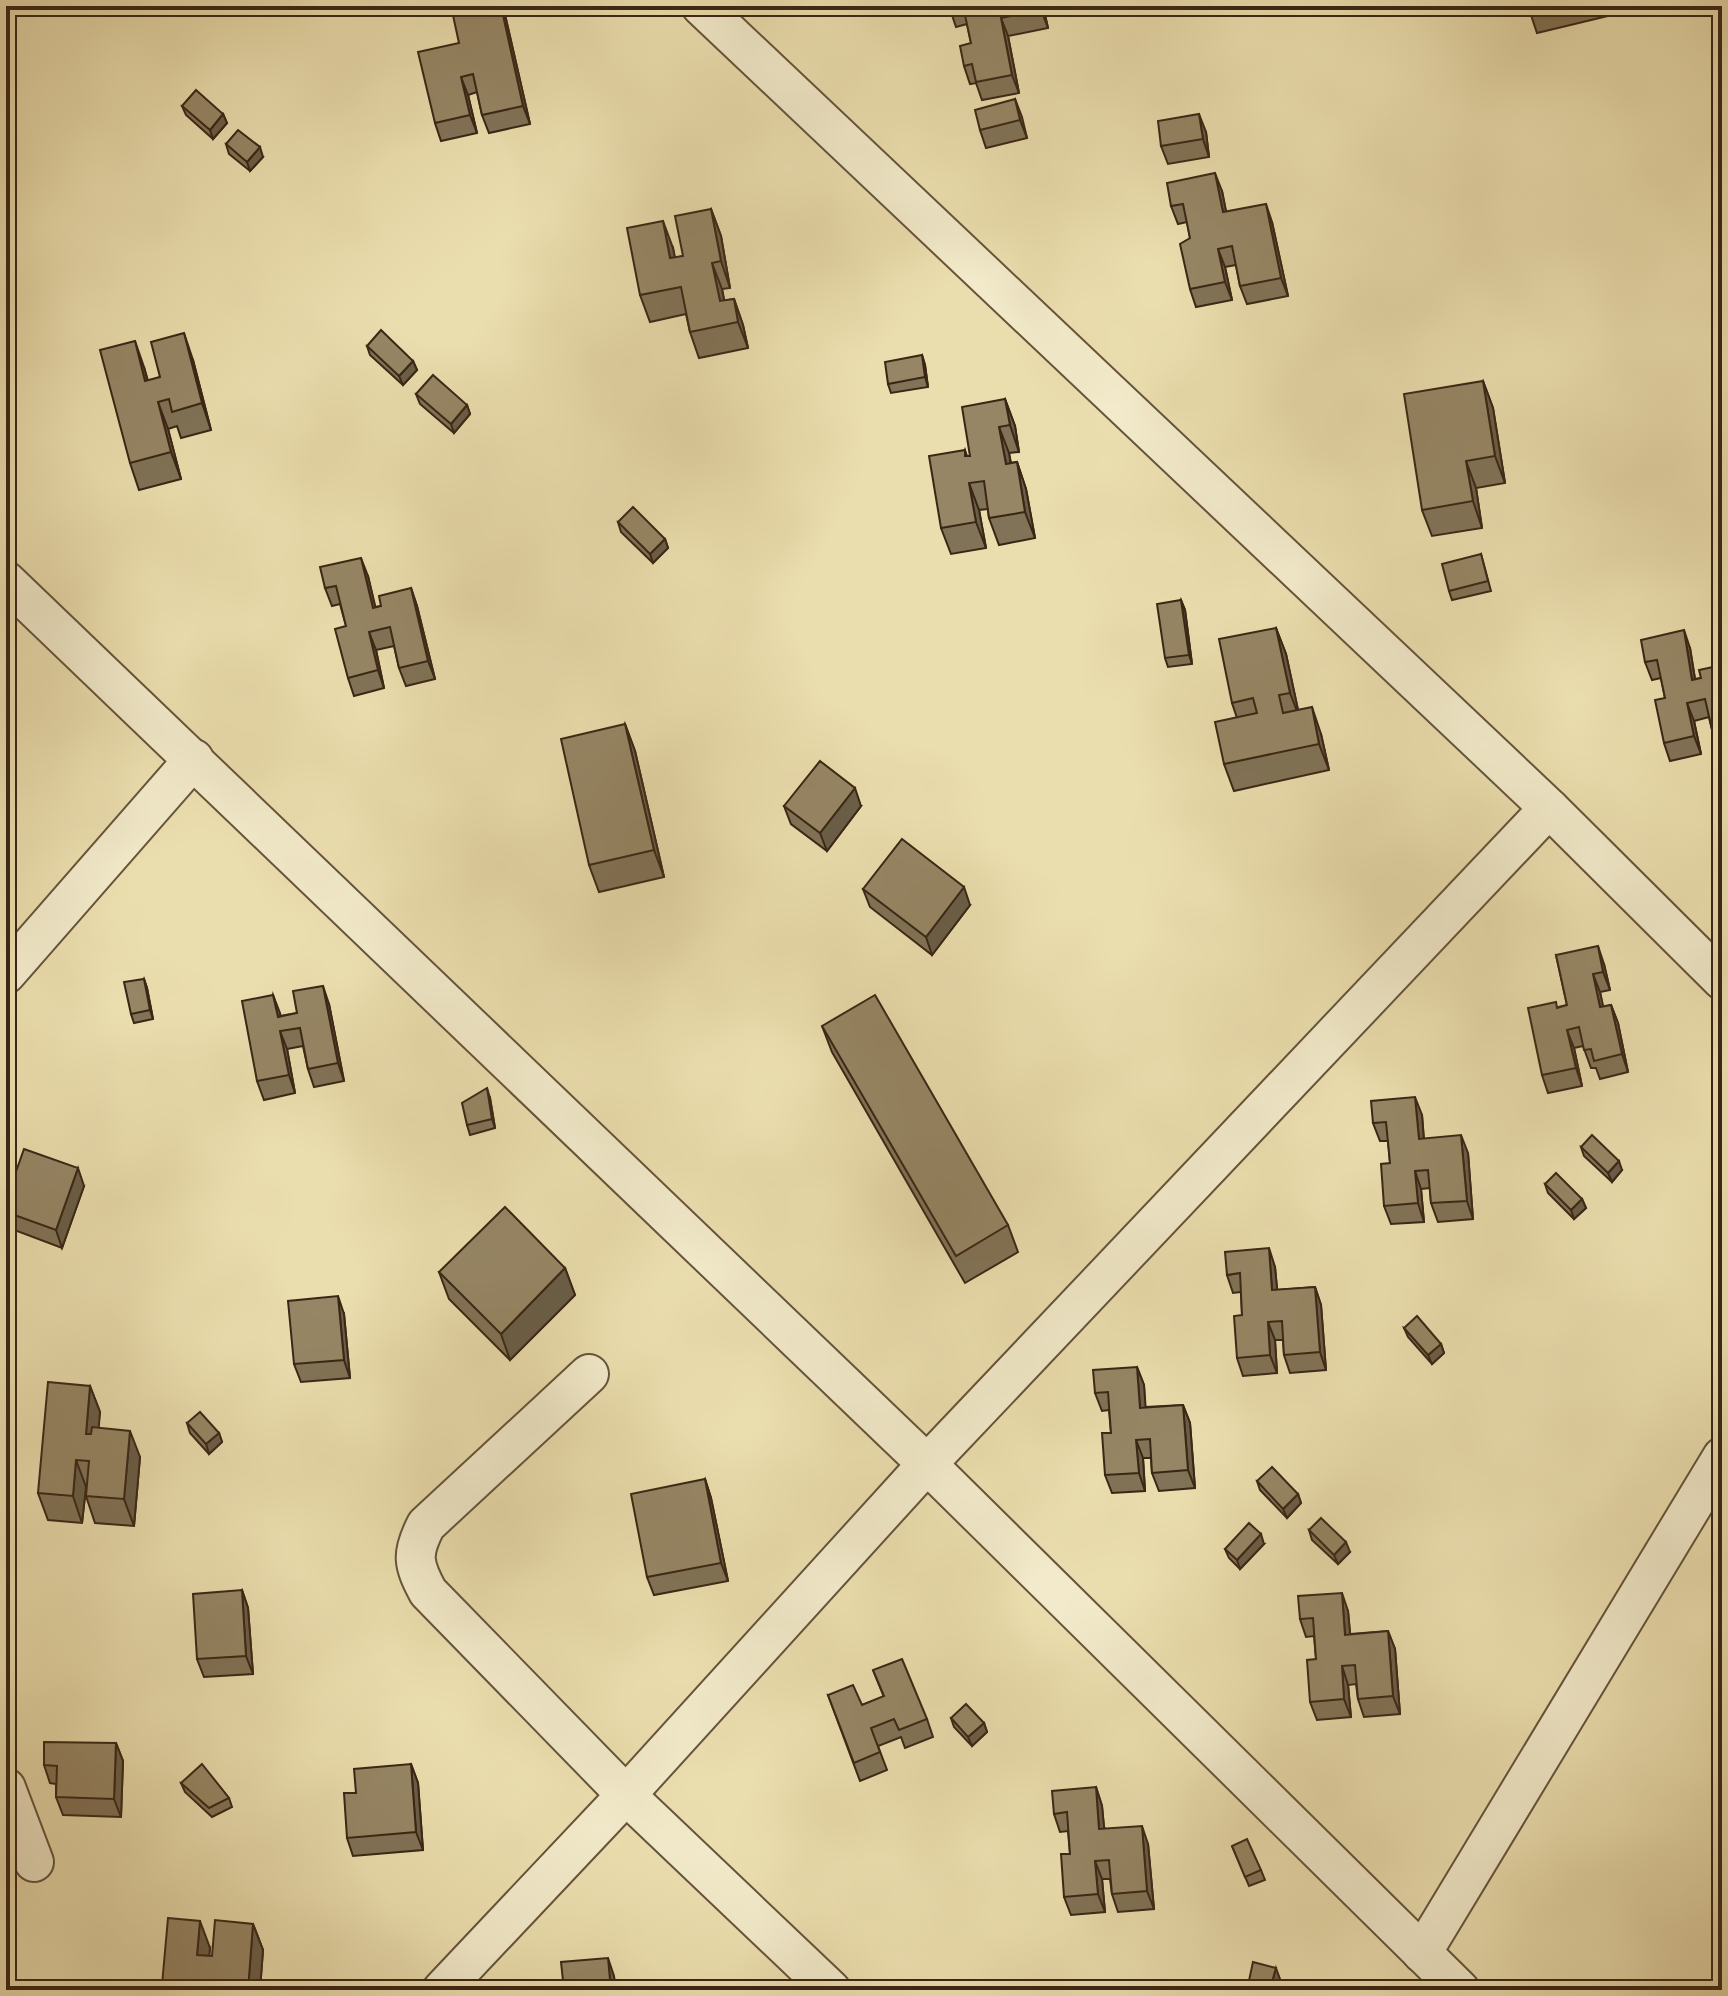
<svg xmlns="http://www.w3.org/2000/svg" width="1728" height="1996" viewBox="0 0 1728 1996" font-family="'IM FELL English',serif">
	<rect width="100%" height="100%" fill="#ebdeae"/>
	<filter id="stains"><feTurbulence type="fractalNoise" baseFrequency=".0025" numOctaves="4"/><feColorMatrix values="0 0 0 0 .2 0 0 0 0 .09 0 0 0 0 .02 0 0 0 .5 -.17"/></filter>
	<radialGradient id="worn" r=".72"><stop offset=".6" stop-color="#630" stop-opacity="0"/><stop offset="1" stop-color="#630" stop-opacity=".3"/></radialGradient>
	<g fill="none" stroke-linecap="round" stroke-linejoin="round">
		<g stroke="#66543b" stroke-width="42">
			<g id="street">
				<polyline points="701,6 1549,808 1722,980"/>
				<polyline points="6,581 927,1464 1460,1990"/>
				<polyline points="6,974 194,759"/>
				<path d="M589 1374 426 1525C411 1554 413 1564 428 1592L626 1795 831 1990"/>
				<polyline points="6,1788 34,1862"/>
				<polyline points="1422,1953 1722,1457"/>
				<polyline points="442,1990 626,1795 927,1464 1549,808"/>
			</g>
		</g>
		<use href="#street" stroke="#f2eaca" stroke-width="38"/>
	</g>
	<g fill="#817357" stroke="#3a2615" stroke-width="2">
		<polygon points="503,6 530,124 489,133 482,115 477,92 468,95 477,133 441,141 435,123"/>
		<polygon points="949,6 1043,6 1048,28 1008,36 1019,93 982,100 976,83 970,84 964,66 971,43 967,24 956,27"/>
		<polygon points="1528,6 1610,6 1612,15 1537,33"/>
		<polygon points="1015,99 1027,138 986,148 980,130"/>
		<polygon points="182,106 223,114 227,123 213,139 186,115"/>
		<polygon points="1206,132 1209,157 1168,164 1161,146"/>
		<polygon points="226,144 263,157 250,171 229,154"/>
		<polygon points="1222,191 1226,212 1272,222 1288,296 1247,304 1240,286 1236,265 1225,267 1232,300 1196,307 1190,289 1190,238 1187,222 1178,224 1171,206"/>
		<polygon points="711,209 721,236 730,288 722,289 724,301 734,299 743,325 748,348 699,358 690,332 686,314 650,322 640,295 673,248 675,258 683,256"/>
		<polygon points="367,346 413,361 417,370 403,385 370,355"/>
		<polygon points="922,355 925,365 928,387 891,393 888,384"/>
		<polygon points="193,360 211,430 181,438 177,426 168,429 181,479 139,490 130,463 144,367 148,381 160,377"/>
		<polygon points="1483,381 1493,408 1505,483 1476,488 1482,528 1432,536 1422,510"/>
		<polygon points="416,394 467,405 470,414 454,433 420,404"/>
		<polygon points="1005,399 1015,426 1019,452 1009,453 1011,463 1017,462 1026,489 1035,538 999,545 989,518 988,509 979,510 986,548 951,554 941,528 965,450 967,456 970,456"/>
		<polygon points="618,522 665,539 668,548 653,563 621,532"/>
		<polygon points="1481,554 1491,591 1452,600 1449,591"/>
		<polygon points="368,576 375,607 381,606 411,588 417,606 435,679 406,686 399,668 394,646 376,650 384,688 354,696 348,678 346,626 340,604 332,606 325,588"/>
		<polygon points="1181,600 1185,610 1192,664 1168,667 1165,658"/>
		<polygon points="1276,628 1286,654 1298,710 1321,734 1329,770 1234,791 1224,764 1237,718 1232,703"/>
		<polygon points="1690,648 1695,679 1701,678 1722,665 1722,752 1720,752 1713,734 1709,717 1694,721 1701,754 1670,761 1664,743 1665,698 1661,678 1652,680 1645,662"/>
		<polygon points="625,724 635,751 664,877 599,892 589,865"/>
		<polygon points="784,806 861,806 827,851 791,824"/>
		<polygon points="863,889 970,905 932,955 870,907"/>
		<polygon points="1556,955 1604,964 1610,990 1600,992 1603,1007 1611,1005 1618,1023 1628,1072 1600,1079 1596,1068 1591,1068 1583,1046 1574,1048 1582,1086 1548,1093 1542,1075 1558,1007 1567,1005"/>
		<polygon points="144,979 147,988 153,1019 134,1023 131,1014"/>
		<polygon points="273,995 280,1016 297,1013 329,1004 344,1081 314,1087 308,1069 303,1046 287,1049 295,1093 264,1100 257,1081"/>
		<polygon points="822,1026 1008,1225 1018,1252 965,1283 832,1052"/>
		<polygon points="490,1098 495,1128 470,1135 467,1125"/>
		<polygon points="1422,1115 1424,1139 1468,1153 1473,1219 1438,1222 1431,1203 1430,1188 1421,1189 1424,1222 1391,1224 1384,1206 1390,1163 1388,1141 1380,1141 1373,1123"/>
		<polygon points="1581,1147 1622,1170 1612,1182 1584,1156"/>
		<polygon points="1545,1184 1582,1199 1586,1208 1574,1219 1548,1193"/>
		<polygon points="84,1186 62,1248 9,1228 6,1221 6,1200"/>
		<polygon points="1275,1267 1277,1290 1315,1287 1321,1305 1326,1370 1290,1373 1284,1355 1283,1340 1275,1340 1277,1373 1243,1376 1237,1358 1242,1315 1241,1292 1233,1293 1227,1275"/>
		<polygon points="565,1268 575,1295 510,1360 449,1299 439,1272"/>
		<polygon points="344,1314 350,1378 301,1382 294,1364"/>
		<polygon points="1404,1328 1441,1344 1444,1353 1432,1364 1408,1337"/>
		<polygon points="1137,1367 1144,1385 1145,1407 1183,1405 1190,1423 1195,1488 1159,1491 1152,1473 1151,1458 1143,1458 1145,1491 1112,1493 1105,1475 1111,1433 1109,1410 1102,1411 1095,1393"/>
		<polygon points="90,1386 100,1412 98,1428 140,1457 134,1526 95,1523 86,1496 86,1487 82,1523 48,1520 38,1493"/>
		<polygon points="187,1423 219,1433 222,1442 209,1454 190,1433"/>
		<polygon points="705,1479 711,1498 728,1581 654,1595 647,1577"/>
		<polygon points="1257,1481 1298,1494 1301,1503 1287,1518 1260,1490"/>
		<polygon points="1309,1530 1350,1552 1338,1564 1312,1540"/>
		<polygon points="1264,1544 1240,1569 1229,1558 1225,1549"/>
		<polygon points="242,1590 248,1608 253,1674 204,1677 197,1659"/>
		<polygon points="1348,1611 1350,1634 1388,1631 1395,1649 1400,1714 1364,1717 1358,1699 1356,1684 1348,1685 1351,1717 1317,1720 1310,1702 1316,1659 1314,1636 1306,1637 1300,1619"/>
		<polygon points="873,1670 927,1719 933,1737 905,1748 901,1737 878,1746 887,1770 860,1781 828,1695 862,1705 884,1697"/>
		<polygon points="951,1718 984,1723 987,1732 972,1746 954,1727"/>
		<polygon points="116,1743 123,1761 121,1817 63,1815 56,1797 56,1784 50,1783 44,1765"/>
		<polygon points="411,1764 418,1783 423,1850 353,1856 347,1838 356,1793"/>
		<polygon points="181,1783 229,1798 232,1807 212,1817 185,1792"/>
		<polygon points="1096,1787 1102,1806 1104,1828 1148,1844 1154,1909 1118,1912 1112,1894 1110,1879 1102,1879 1105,1912 1071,1915 1064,1897 1070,1854 1068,1831 1060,1832 1054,1814"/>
		<polygon points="1232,1846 1261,1870 1265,1880 1249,1886"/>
		<polygon points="253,1924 263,1950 260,1990 164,1990 162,1985 210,1948 209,1956 212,1956"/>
	</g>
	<g fill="#695e47" stroke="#3a2615" stroke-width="2">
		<polygon points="501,6 503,6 530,124 523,106"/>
		<polygon points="1040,6 1043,6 1048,28 1041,10"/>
		<polygon points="1001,18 1008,36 1019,93 1012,75"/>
		<polygon points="461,77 468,95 477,133 470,115"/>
		<polygon points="1015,99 1022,117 1027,138 1020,120"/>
		<polygon points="223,114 227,123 213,139 210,130"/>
		<polygon points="1199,114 1206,132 1209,157 1203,139"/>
		<polygon points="260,147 263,157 250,171 247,162"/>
		<polygon points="1215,173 1222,191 1230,231 1223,212"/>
		<polygon points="1266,204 1272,222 1288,296 1281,278"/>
		<polygon points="711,209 721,236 730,288 721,261"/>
		<polygon points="663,221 673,248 680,285 670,258"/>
		<polygon points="1218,249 1225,267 1232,300 1225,282"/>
		<polygon points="712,263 722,289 729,324 720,301"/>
		<polygon points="734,299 743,325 748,348 738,322"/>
		<polygon points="184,333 193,360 211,430 202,403"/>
		<polygon points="135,341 144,367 155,408 145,381"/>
		<polygon points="922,355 925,365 928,387 925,377"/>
		<polygon points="413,361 417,370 403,385 399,376"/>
		<polygon points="1483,381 1493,408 1505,483 1495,456"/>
		<polygon points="1005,399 1015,426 1019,452 1010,425"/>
		<polygon points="158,402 168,429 181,479 171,452"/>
		<polygon points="467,405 470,414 454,433 451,424"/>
		<polygon points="999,427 1009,453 1015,491 1006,464"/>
		<polygon points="1466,461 1476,488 1482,528 1473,501"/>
		<polygon points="1017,462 1026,489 1035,538 1025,512"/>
		<polygon points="969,483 979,510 986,548 976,522"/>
		<polygon points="665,539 668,548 653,563 650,554"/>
		<polygon points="361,558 368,576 380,626 373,608"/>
		<polygon points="411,588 417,606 435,679 428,661"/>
		<polygon points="1181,600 1185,610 1192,664 1189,655"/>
		<polygon points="1276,628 1286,654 1300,719 1290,693"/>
		<polygon points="1684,630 1690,648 1698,698 1692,680"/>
		<polygon points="369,632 376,650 384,688 378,670"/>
		<polygon points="1687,703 1694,721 1701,754 1694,736"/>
		<polygon points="1312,707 1321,734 1329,770 1319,744"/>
		<polygon points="625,724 635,751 664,877 654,850"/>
		<polygon points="855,788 861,806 827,851 820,833"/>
		<polygon points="964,887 970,905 932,955 926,937"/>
		<polygon points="1598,946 1604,964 1610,990 1603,972"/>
		<polygon points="1593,974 1600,992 1607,1025 1600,1007"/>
		<polygon points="144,979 147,988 153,1019 150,1010"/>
		<polygon points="323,986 329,1004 344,1081 338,1063"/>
		<polygon points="273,995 280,1013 283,1031 278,1017"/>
		<polygon points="1611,1005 1618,1023 1628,1072 1622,1054"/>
		<polygon points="1567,1030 1574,1048 1582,1086 1576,1068"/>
		<polygon points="280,1031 287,1049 295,1093 289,1075"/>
		<polygon points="487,1088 490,1098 495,1128 492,1119"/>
		<polygon points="1415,1097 1422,1115 1425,1157 1419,1139"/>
		<polygon points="1461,1135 1468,1153 1473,1219 1467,1201"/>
		<polygon points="1619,1161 1622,1170 1612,1182 1608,1173"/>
		<polygon points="78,1168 84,1186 62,1248 56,1230"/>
		<polygon points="1415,1171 1421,1189 1424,1222 1418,1203"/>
		<polygon points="1582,1199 1586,1208 1574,1219 1571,1210"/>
		<polygon points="1269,1248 1275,1267 1279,1308 1272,1290"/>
		<polygon points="565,1268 575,1295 510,1360 501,1334"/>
		<polygon points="1315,1287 1321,1305 1326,1370 1320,1352"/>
		<polygon points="338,1296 344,1314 350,1378 344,1360"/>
		<polygon points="1268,1322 1275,1340 1277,1373 1270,1355"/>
		<polygon points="1441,1344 1444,1353 1432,1364 1428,1355"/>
		<polygon points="1137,1367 1144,1385 1147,1426 1140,1408"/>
		<polygon points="90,1386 100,1412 96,1461 86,1434"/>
		<polygon points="1183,1405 1190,1423 1195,1488 1188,1470"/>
		<polygon points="130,1431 140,1457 134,1526 124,1499"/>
		<polygon points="219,1433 222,1442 209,1454 206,1444"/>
		<polygon points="1136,1440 1143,1458 1145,1491 1139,1473"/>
		<polygon points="76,1460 86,1487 82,1523 73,1496"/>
		<polygon points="705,1479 711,1498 728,1581 721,1563"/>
		<polygon points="1298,1494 1301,1503 1287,1518 1283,1509"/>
		<polygon points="1261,1534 1264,1544 1240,1569 1237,1560"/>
		<polygon points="1346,1542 1350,1552 1338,1564 1334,1555"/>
		<polygon points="242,1590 248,1608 253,1674 246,1656"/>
		<polygon points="1342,1593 1348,1611 1352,1653 1345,1635"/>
		<polygon points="1388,1631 1395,1649 1400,1714 1393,1696"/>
		<polygon points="1342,1666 1348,1685 1351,1717 1344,1699"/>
		<polygon points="984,1723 987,1732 972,1746 968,1737"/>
		<polygon points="116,1743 123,1761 121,1817 114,1799"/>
		<polygon points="411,1764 418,1783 423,1850 416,1832"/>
		<polygon points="1096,1787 1102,1806 1106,1847 1099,1829"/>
		<polygon points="1142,1826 1148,1844 1154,1909 1147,1891"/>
		<polygon points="1095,1861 1102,1879 1105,1912 1098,1894"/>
		<polygon points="200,1921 210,1948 207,1982 197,1955"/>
		<polygon points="253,1924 263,1950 260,1990 248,1990"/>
		<polygon points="608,1958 614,1976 616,1990 611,1990"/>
		<polygon points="1276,1968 1284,1990 1272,1982"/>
	</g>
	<g fill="#968665" stroke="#3a2615" stroke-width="2">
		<polygon points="451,6 501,6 523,106 482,115 473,74 461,77 470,115 435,123 418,52 459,43"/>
		<polygon points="963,6 1040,6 1041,10 1001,18 1012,75 976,82 972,64 964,66 960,46 971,43"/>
		<polygon points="1528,6 1568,6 1530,15"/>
		<polygon points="196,90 223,114 210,130 182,106"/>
		<polygon points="1015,99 1020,120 980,130 975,110"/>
		<polygon points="1199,114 1203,139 1161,146 1158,121"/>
		<polygon points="238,130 260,147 247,162 226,144"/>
		<polygon points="1215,173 1223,212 1266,204 1281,278 1240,286 1232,246 1218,249 1225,282 1190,289 1180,244 1190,238 1183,204 1171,206 1167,183"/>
		<polygon points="711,209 721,261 712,263 720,301 734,299 738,322 690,332 681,287 640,295 627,228 663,221 670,258 683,256 675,216"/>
		<polygon points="381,330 413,361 399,376 367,346"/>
		<polygon points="184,333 202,403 172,412 169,399 158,402 171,452 130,463 100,350 135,341 145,381 160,377 151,342"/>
		<polygon points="922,355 925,377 888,384 885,362"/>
		<polygon points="433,375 467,405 451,424 416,394"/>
		<polygon points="1483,381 1495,456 1466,461 1473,501 1422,510 1404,394"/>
		<polygon points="1005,399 1010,425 999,427 1006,464 1017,462 1025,512 989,518 984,481 969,483 976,522 941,528 929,456 965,450 965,456 970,456 962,407"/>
		<polygon points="633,507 665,539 650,554 618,522"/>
		<polygon points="1481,554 1488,581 1449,591 1442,564"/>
		<polygon points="361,558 373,608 381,606 379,596 411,588 428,661 399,668 390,627 369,632 378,670 348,678 335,629 346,626 336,586 325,588 320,567"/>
		<polygon points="1181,600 1189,655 1165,658 1157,604"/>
		<polygon points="1276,628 1290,693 1279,695 1283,713 1312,707 1319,744 1224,764 1215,722 1257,713 1253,698 1232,703 1219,639"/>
		<polygon points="1684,630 1692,680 1701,678 1699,670 1722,665 1722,732 1713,734 1705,699 1687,703 1694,736 1664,743 1655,700 1665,698 1657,660 1645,662 1641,640"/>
		<polygon points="625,724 654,850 589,865 561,739"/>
		<polygon points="820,761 855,788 820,833 784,806"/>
		<polygon points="902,839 964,887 926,937 863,889"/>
		<polygon points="1598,946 1603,972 1593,974 1600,1007 1611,1005 1622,1054 1594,1061 1591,1049 1584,1050 1579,1027 1567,1030 1576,1068 1542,1075 1528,1008 1556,1002 1557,1008 1567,1005 1556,955"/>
		<polygon points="144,979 150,1010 131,1014 124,982"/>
		<polygon points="323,986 338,1063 308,1069 300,1028 280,1031 289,1075 257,1081 242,1001 273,995 278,1017 297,1013 293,991"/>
		<polygon points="875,995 1008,1225 956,1256 822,1026"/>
		<polygon points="487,1088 492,1119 467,1125 462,1103"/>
		<polygon points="1415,1097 1419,1139 1461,1135 1467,1201 1431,1203 1428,1170 1415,1171 1418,1203 1384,1206 1381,1164 1390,1163 1386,1122 1373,1123 1371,1101"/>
		<polygon points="1592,1135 1619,1161 1608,1173 1581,1147"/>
		<polygon points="24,1149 78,1168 56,1230 6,1212 6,1200"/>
		<polygon points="1556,1173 1582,1199 1571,1210 1545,1184"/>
		<polygon points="505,1207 565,1268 501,1334 439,1272"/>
		<polygon points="1269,1248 1272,1290 1315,1287 1320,1352 1284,1355 1282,1321 1268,1322 1270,1355 1237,1358 1234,1316 1242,1315 1240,1273 1227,1275 1225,1252"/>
		<polygon points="338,1296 344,1360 294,1364 288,1301"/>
		<polygon points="1417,1316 1441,1344 1428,1355 1404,1328"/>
		<polygon points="1137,1367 1140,1408 1183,1405 1188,1470 1152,1473 1150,1439 1136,1440 1139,1473 1105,1475 1102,1433 1111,1433 1108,1392 1095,1393 1093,1370"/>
		<polygon points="48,1382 90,1386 86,1434 91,1434 92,1427 130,1431 124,1499 86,1496 89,1461 76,1460 73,1496 38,1493"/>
		<polygon points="200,1412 219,1433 206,1444 187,1423"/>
		<polygon points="1272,1467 1298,1494 1283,1509 1257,1481"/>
		<polygon points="705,1479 721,1563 647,1577 631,1494"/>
		<polygon points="1321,1518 1346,1542 1334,1555 1309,1530"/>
		<polygon points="1249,1523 1261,1534 1237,1560 1225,1549"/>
		<polygon points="242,1590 246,1656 197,1659 193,1594"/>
		<polygon points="1342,1593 1345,1635 1388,1631 1393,1696 1358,1699 1355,1665 1342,1666 1344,1699 1310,1702 1307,1660 1316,1659 1313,1618 1300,1619 1298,1596"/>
		<polygon points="902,1659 927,1719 899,1730 894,1719 871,1728 880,1752 854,1763 828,1695 853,1685 862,1705 884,1696 873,1670"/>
		<polygon points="966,1704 984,1723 968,1737 951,1718"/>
		<polygon points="44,1742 116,1743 114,1799 56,1797 57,1766 44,1765"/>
		<polygon points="202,1764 229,1798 209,1808 181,1783"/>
		<polygon points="411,1764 416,1832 347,1838 344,1793 356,1793 354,1769"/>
		<polygon points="1096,1787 1099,1829 1142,1826 1147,1891 1112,1894 1109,1860 1095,1861 1098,1894 1064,1897 1061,1854 1070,1854 1067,1812 1054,1814 1052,1791"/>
		<polygon points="1247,1839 1261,1870 1245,1877 1232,1846"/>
		<polygon points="168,1918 200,1921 197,1955 212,1956 215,1920 253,1924 248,1990 205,1990 205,1982 195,1981 195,1988 162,1985"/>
		<polygon points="608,1958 611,1990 564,1990 561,1962"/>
		<polygon points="1253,1962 1276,1968 1272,1982 1307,1990 1247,1990"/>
		<polygon points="1322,1981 1358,1990 1320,1990"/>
	</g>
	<rect width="1728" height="1996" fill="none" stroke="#ebdeae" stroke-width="32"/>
	<rect x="8" y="8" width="1712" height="1980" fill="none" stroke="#3a2615" stroke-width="4"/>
	<rect x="16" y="16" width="1696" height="1964" fill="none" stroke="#3a2615" stroke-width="2"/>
	<rect width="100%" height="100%" filter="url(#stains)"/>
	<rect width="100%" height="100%" fill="url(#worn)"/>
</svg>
